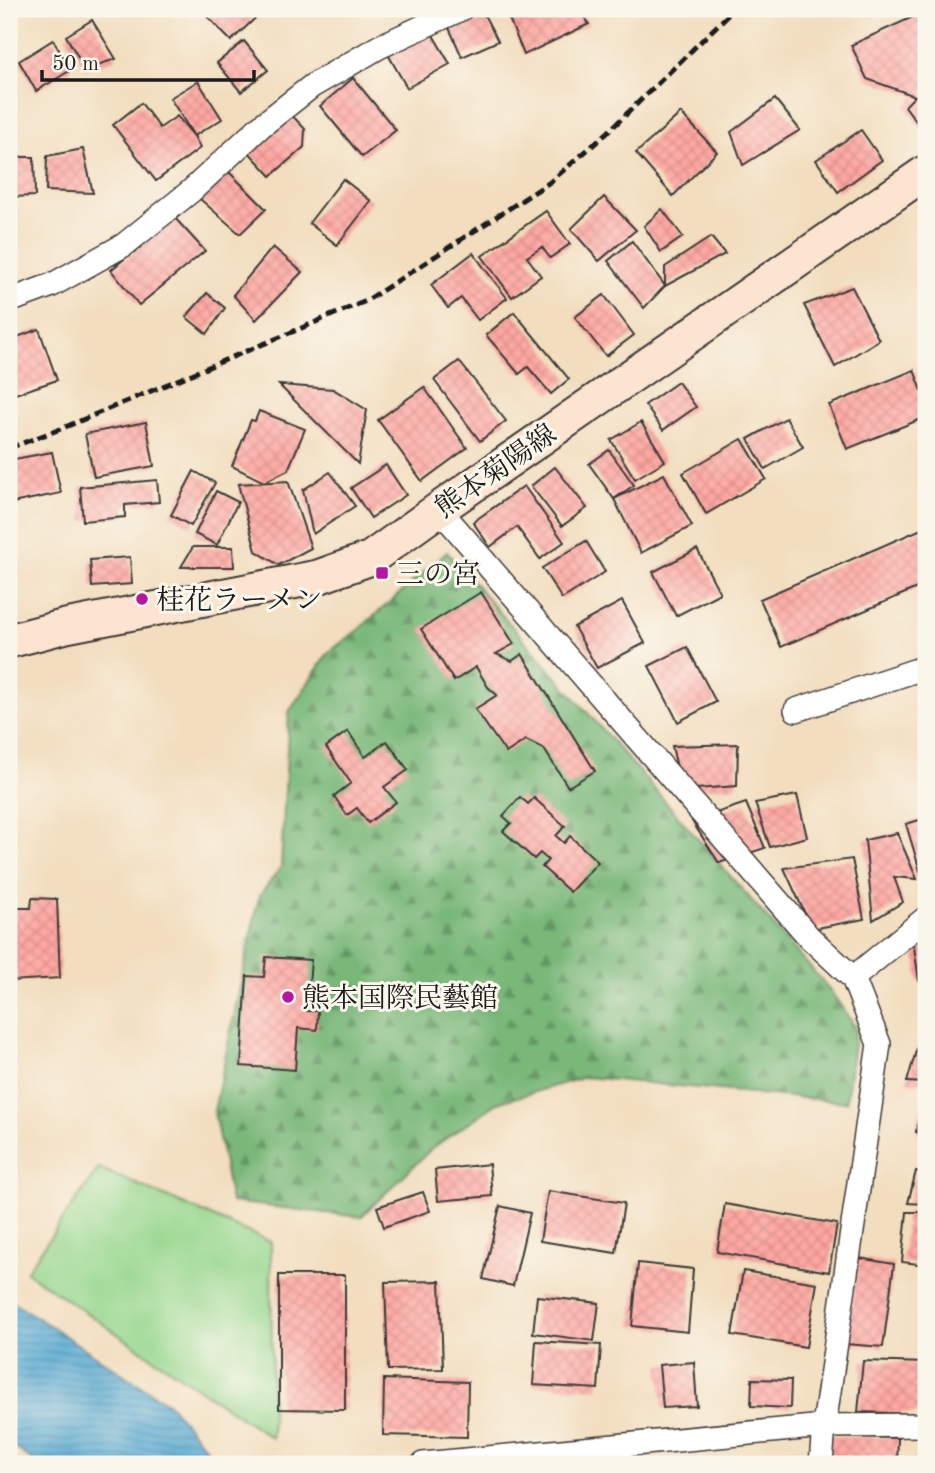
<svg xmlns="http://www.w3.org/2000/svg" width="935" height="1473" viewBox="0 0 935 1473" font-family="'Old Standard TT','Noto Serif JP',serif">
	<defs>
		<pattern id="forest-firs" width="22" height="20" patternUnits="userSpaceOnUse" patternTransform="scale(1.75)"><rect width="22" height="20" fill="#79b879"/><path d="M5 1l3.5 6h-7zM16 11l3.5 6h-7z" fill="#629562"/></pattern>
		<pattern id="water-rules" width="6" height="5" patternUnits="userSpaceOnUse" patternTransform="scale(1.75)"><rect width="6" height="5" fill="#59aad3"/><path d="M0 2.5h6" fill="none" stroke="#498aaa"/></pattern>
		<pattern id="building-cross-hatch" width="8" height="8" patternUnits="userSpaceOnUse" patternTransform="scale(1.75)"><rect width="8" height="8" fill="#fea7a2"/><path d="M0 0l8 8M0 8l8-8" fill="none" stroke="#d98f8b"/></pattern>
	</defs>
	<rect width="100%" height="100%" fill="#fbf7ec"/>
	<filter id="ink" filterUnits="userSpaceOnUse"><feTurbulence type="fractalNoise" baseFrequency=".0143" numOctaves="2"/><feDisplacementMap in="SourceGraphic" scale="14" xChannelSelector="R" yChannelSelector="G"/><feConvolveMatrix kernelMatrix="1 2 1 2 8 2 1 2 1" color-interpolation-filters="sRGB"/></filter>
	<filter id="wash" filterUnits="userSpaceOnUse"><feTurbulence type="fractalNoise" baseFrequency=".00686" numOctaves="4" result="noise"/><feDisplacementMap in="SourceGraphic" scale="28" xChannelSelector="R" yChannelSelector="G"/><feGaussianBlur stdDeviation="1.57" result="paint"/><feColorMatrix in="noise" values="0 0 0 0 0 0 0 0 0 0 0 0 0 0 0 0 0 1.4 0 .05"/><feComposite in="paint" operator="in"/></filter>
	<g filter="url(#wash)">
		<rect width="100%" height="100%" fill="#f2ddbe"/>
		<g fill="#97d78e" stroke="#5a7a55" stroke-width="2">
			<polygon points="99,1168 271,1242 272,1438 26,1272"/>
			<polygon points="807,1454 807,1464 700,1464"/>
		</g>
		<polygon fill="url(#forest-firs)" stroke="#4a6a4a" stroke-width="2" points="447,552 830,990 856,1028 846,1102 585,1077 497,1103 431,1149 361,1217 231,1202 214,1111 259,897 281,867 289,712 328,653 358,630"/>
		<polygon fill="url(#water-rules)" stroke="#3a6378" stroke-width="2" points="9,1299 170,1405 219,1464 36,1464 9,1442"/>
		<g id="blocks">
			<g fill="url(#building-cross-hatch)">
				<polygon points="212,9 265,9 231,41 206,15"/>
				<polygon points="465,9 481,9 498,41 462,57 446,21"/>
				<polygon points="505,9 579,9 589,24 524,55"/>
				<polygon points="926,11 926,135 905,106 915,96 867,79 851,45"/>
				<polygon points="92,20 116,59 85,69 66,36"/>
				<polygon points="427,25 450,64 407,88 385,49"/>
				<polygon points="53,40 71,70 36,91 19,61"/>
				<polygon points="244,41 268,70 241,92 217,63"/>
				<polygon points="353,78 396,130 362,157 320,106"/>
				<polygon points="198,81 222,119 194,136 200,148 156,181 113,125 141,103 160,128 177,116 194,136 170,98"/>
				<polygon points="775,99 800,130 743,165 731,132"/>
				<polygon points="287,110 305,129 304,147 271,176 245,148"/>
				<polygon points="681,113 717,152 673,196 636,153"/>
				<polygon points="861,130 882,160 838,192 816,160"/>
				<polygon points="83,149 93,193 46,191 47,156"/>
				<polygon points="9,157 34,157 35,196 9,197"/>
				<polygon points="227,170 266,209 240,234 200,199"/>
				<polygon points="343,179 371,201 337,245 309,223"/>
				<polygon points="604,197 636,230 599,261 571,229"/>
				<polygon points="662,209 683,237 661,252 644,226"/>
				<polygon points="546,211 570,244 550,258 542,247 527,257 541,276 512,297 482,256"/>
				<polygon points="174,217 205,251 139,305 111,270"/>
				<polygon points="711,237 725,254 665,286 665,267"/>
				<polygon points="632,241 665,286 644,308 608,261"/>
				<polygon points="273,247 302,272 256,320 233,295"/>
				<polygon points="473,253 507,298 478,320 461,298 448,308 431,285"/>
				<polygon points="852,287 879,340 835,367 804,305"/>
				<polygon points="207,293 225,308 207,334 186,317"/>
				<polygon points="604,295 634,335 606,356 575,317"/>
				<polygon points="514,312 569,379 551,394 528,367 519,374 486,335"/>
				<polygon points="39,329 57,380 9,396 9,340"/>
				<polygon points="459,361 506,421 480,441 434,380"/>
				<polygon points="914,370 926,401 926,417 847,449 829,405"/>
				<polygon points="678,382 696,407 663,430 645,405"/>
				<polygon points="279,385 333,389 367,410 358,464"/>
				<polygon points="424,387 467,448 422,481 378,420"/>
				<polygon points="259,411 305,429 288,470 264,482 232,466 251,420 255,421"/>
				<polygon points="786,418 803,447 765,469 748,439"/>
				<polygon points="146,422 154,466 94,477 85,434"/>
				<polygon points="641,422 665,461 635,479 611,440"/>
				<polygon points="742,439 766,479 706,514 683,473"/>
				<polygon points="609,450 634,485 614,499 589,464"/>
				<polygon points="52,452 61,493 12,503 9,490 9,460"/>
				<polygon points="386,465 406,495 371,518 351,488"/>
				<polygon points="555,467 587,508 562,526 531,486"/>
				<polygon points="194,471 215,483 191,526 171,515"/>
				<polygon points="330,472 355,506 313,534 303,490"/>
				<polygon points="664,474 692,526 641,553 614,499"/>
				<polygon points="157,480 159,502 125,505 125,517 83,521 80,487"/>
				<polygon points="288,481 311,548 279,565 256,551 238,484"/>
				<polygon points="524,486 564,542 540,559 517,527 490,547 473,522"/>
				<polygon points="216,491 238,502 217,545 195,534"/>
				<polygon points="926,527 926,584 781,647 760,599"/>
				<polygon points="586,541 605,572 562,599 542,568"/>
				<polygon points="193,547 233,547 234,567 181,567"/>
				<polygon points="697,549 720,593 676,616 653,572"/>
				<polygon points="130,557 132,584 92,587 90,560"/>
				<polygon points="481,592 514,644 496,654 512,661 522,654 595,771 568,787 544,749 526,740 506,753 475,709 497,695 488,687 476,667 454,681 421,629"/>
				<polygon points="622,601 645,643 597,668 574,627"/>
				<polygon points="687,647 716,702 678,722 649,666"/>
				<polygon points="348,731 365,757 387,741 408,770 384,787 396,802 368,823 357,808 347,815 334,796 351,783 326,747"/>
				<polygon points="9,732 15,743 9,747"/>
				<polygon points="738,744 737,786 682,790 672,746"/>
				<polygon points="797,795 807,837 770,847 755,803"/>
				<polygon points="520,797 528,804 534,798 565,826 556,836 564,843 570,836 598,862 570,892 542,867 548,860 540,853 534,859 503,831 511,823 503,816"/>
				<polygon points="746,803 765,848 719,863 692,821"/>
				<polygon points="926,818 926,869 920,871 906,824"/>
				<polygon points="897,833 917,879 894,877 903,902 873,920 865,840"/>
				<polygon points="852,859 864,919 812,929 784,868"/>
				<polygon points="32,898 57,899 60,978 9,981 9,908 31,908"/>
				<polygon points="926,934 926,980 919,981 913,940"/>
				<polygon points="266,957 311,960 307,1011 318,1011 317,1030 298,1028 295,1070 241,1066 247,976 264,977"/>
				<polygon points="919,1041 926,1042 926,1083 907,1082"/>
				<polygon points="924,1093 926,1093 926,1135 916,1132"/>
				<polygon points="489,1164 492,1196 438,1201 435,1170"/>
				<polygon points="916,1171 926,1173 926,1204 908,1203"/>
				<polygon points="548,1191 624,1203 616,1253 540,1241"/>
				<polygon points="423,1192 430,1211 384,1227 377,1207"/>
				<polygon points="725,1204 837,1224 829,1272 717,1252"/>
				<polygon points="500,1206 530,1213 513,1286 483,1279"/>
				<polygon points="907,1212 926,1212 926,1265 902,1262"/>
				<polygon points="859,1258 894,1264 883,1347 846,1344"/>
				<polygon points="638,1263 693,1269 688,1332 632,1326"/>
				<polygon points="743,1271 817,1283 806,1347 732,1335"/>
				<polygon points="279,1275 345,1275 345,1410 279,1409"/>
				<polygon points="440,1281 443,1369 388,1370 385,1282"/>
				<polygon points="537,1296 599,1303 594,1341 533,1333"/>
				<polygon points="536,1341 601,1345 598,1389 533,1385"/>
				<polygon points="863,1361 926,1363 926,1414 858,1412"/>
				<polygon points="694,1362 697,1406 663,1408 659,1365"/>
				<polygon points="384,1379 468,1382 467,1437 383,1435"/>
				<polygon points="752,1379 791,1380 790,1408 751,1406"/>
				<polygon points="831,1436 898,1438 897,1464 830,1464"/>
			</g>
		</g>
	</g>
	<g filter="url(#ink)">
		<use href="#blocks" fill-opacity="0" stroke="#3c3934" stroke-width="2"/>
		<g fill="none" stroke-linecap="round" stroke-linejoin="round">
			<g stroke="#3c3934" stroke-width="26">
				<g id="street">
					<polyline points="9,301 52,285 124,245 191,191 261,126 312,86 379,47 461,9"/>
					<polyline points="439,509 809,937 853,978 879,1044 824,1426 821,1464"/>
					<polyline points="796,710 926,667"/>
					<polyline points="853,978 926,918"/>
					<polyline points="423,1464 824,1426 926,1425"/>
				</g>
			</g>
			<g stroke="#3c3934" stroke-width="37">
				<polyline id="secondary" points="9,641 66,626 318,577 371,558 439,509 926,172"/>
			</g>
			<use href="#street" stroke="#fff" stroke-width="23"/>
			<use href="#secondary" stroke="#fde4d1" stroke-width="33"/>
			<polyline stroke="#1c1c1c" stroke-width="5" stroke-dasharray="10 5" stroke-linecap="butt" points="9,448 58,430 366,301 550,182 606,134 734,9"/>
		</g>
	</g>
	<g fill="#b5179e" stroke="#fbf7ec" stroke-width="2.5">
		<rect x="375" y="566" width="14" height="14" rx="3.5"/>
		<circle cx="142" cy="599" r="7"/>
		<circle cx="288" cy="997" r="7"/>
	</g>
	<g text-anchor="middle" stroke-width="6" stroke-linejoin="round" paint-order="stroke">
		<g font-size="28" fill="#1c1c1c" stroke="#fbf7ec">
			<text transform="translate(495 470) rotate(-35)" y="10">熊本菊陽線</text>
		</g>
		<g font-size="28" fill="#1c1c1c" stroke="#fbf7ec" text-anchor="start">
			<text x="396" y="583">三の宮</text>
			<text x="156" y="609">桂花ラーメン</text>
			<text x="302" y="1007">熊本国際民藝館</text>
		</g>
	</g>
	<rect width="935" height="1473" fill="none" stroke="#fbf7ec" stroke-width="35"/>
	<path d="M42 70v10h212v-10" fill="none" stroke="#1c1c1c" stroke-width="3.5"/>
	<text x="52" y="70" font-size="21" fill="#1c1c1c" stroke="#fbf7ec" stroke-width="5" paint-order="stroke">50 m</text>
</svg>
